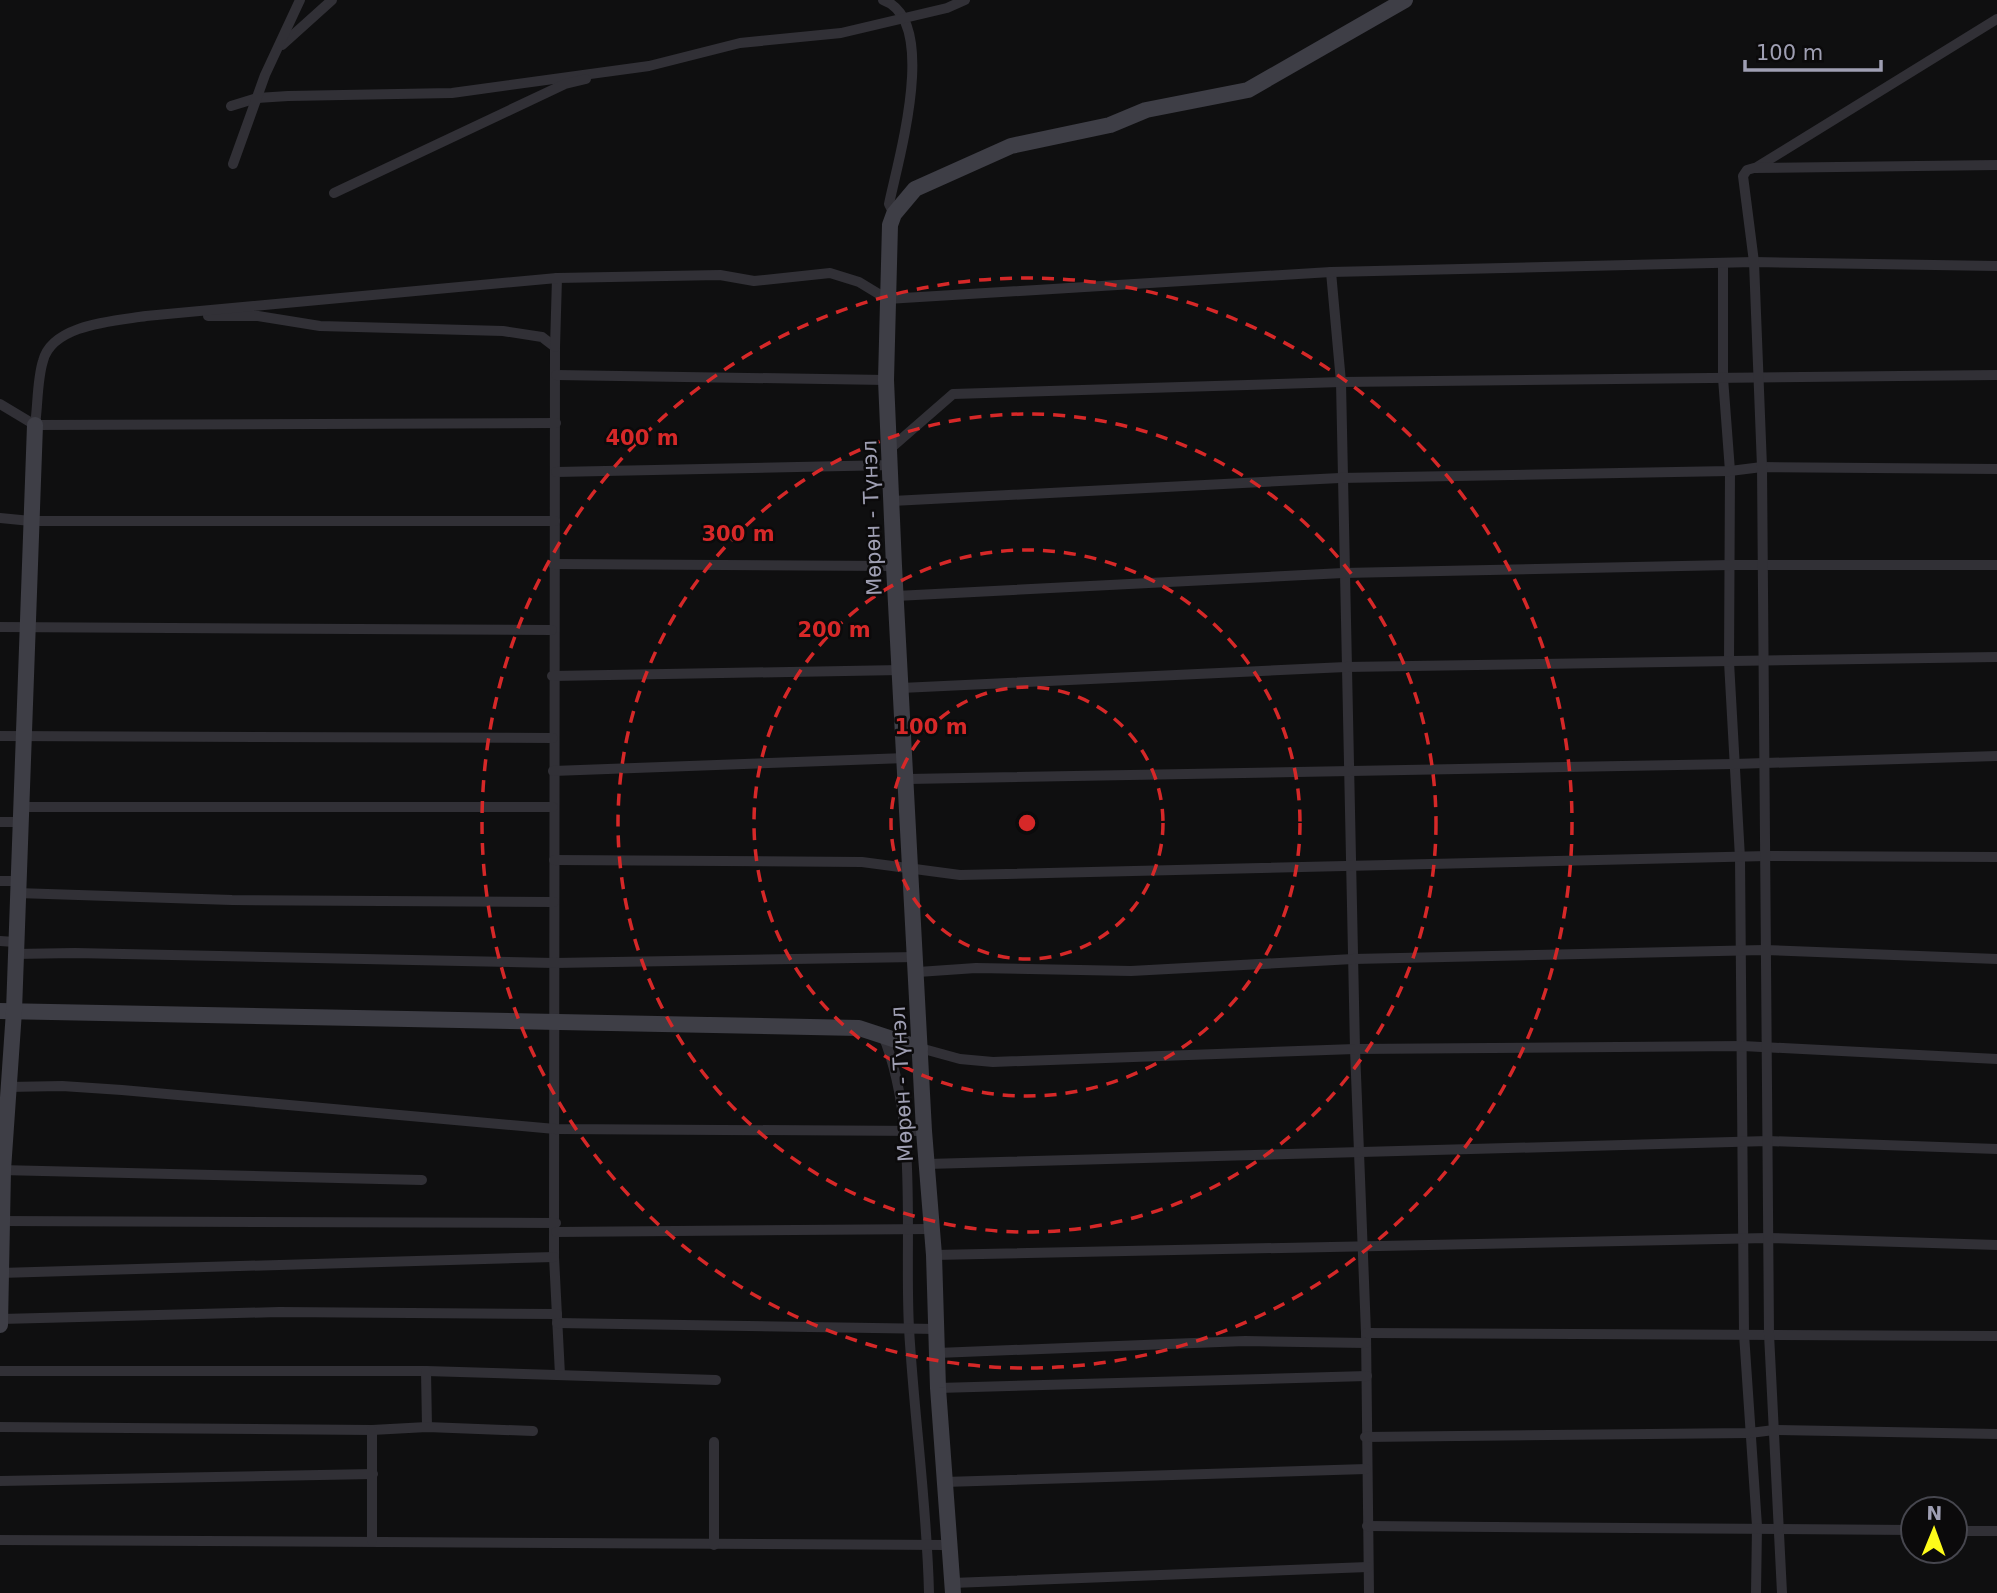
<svg xmlns="http://www.w3.org/2000/svg" width="1997" height="1593" viewBox="0 0 1997 1593" font-family="'DejaVu Sans',sans-serif">
	<rect width="100%" height="100%" fill="#0f0f10"/>
	<g fill="none" stroke-linecap="round" stroke-linejoin="round">
		<g stroke="#313036" stroke-width="10">
			<path d="M883 0C940 20 898 160 889 204L894 214"/>
			<polyline points="282,45 332,0"/>
			<polyline points="231,106 257,98 288,96 452,93 649,66 740,43 841,33 947,8 965,0"/>
			<polyline points="233,164 265,75 300,0"/>
			<polyline points="1757,167 1997,19"/>
			<polyline points="334,193 565,84 586,79"/>
			<polyline points="1723,263 1723,378 1730,471 1729,662 1740,858 1744,1334 1757,1526 1756,1593"/>
			<polyline points="1331,272 1341,382 1355,1049 1366,1333 1369,1593"/>
			<polyline points="208,316 258,316 320,326 503,331 542,337 555,347 554,1257 560,1375"/>
			<polyline points="555,347 557,278"/>
			<polyline points="556,375 886,380"/>
			<polyline points="0,404 35,425 556,423"/>
			<path d="M35 425C38 405 37 380 43 361 52 324 115 321 146 316L557 278 720 275 754 281 830 273 859 282 887 299 1331 272 1754 262 1997 266"/>
			<polyline points="891,448 953,394 1341,382 1997,375"/>
			<polyline points="556,472 892,465"/>
			<polyline points="892,501 1340,478 1730,471 1762,467 1997,469"/>
			<polyline points="0,518 31,521 555,521"/>
			<polyline points="553,564 894,566"/>
			<polyline points="896,596 1343,573 1730,565 1997,565"/>
			<polyline points="0,627 552,630"/>
			<polyline points="552,676 901,670"/>
			<polyline points="901,688 1346,667 1997,657"/>
			<polyline points="0,736 553,738"/>
			<polyline points="553,771 906,758"/>
			<polyline points="908,779 1734,764 1997,756"/>
			<polyline points="22,807 553,807"/>
			<polyline points="0,822 20,822"/>
			<polyline points="554,860 862,862 960,875 1767,856 1997,857"/>
			<polyline points="0,881 18,881"/>
			<polyline points="17,893 232,900 554,902"/>
			<polyline points="0,941 15,942"/>
			<polyline points="15,954 75,953 554,963 917,957"/>
			<polyline points="918,972 976,968 1131,971 1353,959 1764,950 1997,959"/>
			<path d="M882 1033C919 1121 904 1234 909 1328 914 1417 927 1504 929 1593"/>
			<polyline points="920,1048 960,1059 993,1062 1355,1049 1743,1046 1997,1059"/>
			<polyline points="8,1087 62,1086 122,1090 555,1129 924,1131"/>
			<polyline points="927,1164 1768,1141 1997,1149"/>
			<polyline points="0,1170 422,1180"/>
			<polyline points="0,1221 556,1223"/>
			<polyline points="556,1232 932,1229"/>
			<polyline points="934,1255 1768,1238 1997,1245"/>
			<polyline points="0,1273 554,1257"/>
			<polyline points="1,1319 279,1312 557,1314"/>
			<polyline points="557,1323 937,1329"/>
			<polyline points="1366,1333 1997,1336"/>
			<polyline points="937,1353 1245,1341 1366,1343"/>
			<polyline points="0,1371 426,1371 716,1380"/>
			<polyline points="426,1371 427,1427"/>
			<polyline points="938,1388 1367,1376"/>
			<polyline points="0,1427 372,1430 427,1427 533,1431"/>
			<polyline points="1365,1437 1750,1433 1774,1430 1997,1434"/>
			<polyline points="0,1481 373,1474"/>
			<polyline points="944,1482 1366,1469"/>
			<polyline points="1367,1526 1913,1530"/>
			<polyline points="1955,1531 1997,1531"/>
			<polyline points="0,1540 947,1545"/>
			<polyline points="372,1541 372,1430"/>
			<polyline points="714,1545 714,1442"/>
			<polyline points="952,1583 1368,1567"/>
			<polyline points="1782,1593 1769,1334 1762,467 1754,262 1743,176 1747,170 1754,168 1997,165"/>
		</g>
		<g stroke="#3e3e46" stroke-width="16">
			<polyline points="0,1011 859,1028 920,1048"/>
			<polyline points="0,1325 3,1170 14,1011 35,425"/>
			<polyline points="953,1593 938,1388 934,1255 924,1131 894,566 886,380 890,225 894,214 915,189 1011,146 1110,125 1146,110 1248,90 1405,0"/>
		</g>
	</g>
	<g fill="none" stroke="#d62828" stroke-width="3.5" stroke-dasharray="12 9">
		<circle cx="1027" cy="823" r="136"/>
		<circle cx="1027" cy="823" r="273"/>
		<circle cx="1027" cy="823" r="409"/>
		<circle cx="1027" cy="823" r="545"/>
	</g>
	<g text-anchor="middle" stroke-width="5" stroke-linejoin="round" paint-order="stroke">
		<g font-size="21" fill="#9f9fb3" stroke="#0b0a0b">
			<text transform="translate(872 518) rotate(-92)" y="7">Мөрөн - Түнэл</text>
			<text transform="translate(902 1084) rotate(-93)" y="7">Мөрөн - Түнэл</text>
		</g>
	</g>
	<circle cx="1027" cy="823" r="10" fill="#d62828" stroke="#0b0a0b" stroke-width="3.5"/>
	<g font-size="21" text-anchor="middle" font-weight="bold" fill="#d62828" stroke="#0b0a0b" stroke-width="5" stroke-linejoin="round" paint-order="stroke">
		<text x="642" y="445">400 m</text>
		<text x="738" y="541">300 m</text>
		<text x="834" y="637">200 m</text>
		<text x="931" y="734">100 m</text>
	</g>
	<g transform="translate(1934 1530) rotate(1)"><circle r="33" fill="#0b0a0b" stroke="#46464e" stroke-width="2"/>
	<path d="M0-5L12 26L0 18L-12 26Z" fill="#fdfb1a"/>
	<text y="-10" font-size="19" font-weight="bold" text-anchor="middle" fill="#9f9fb3">N</text>
	</g>
	<path d="M1745 60v10h136v-10" fill="none" stroke="#9f9fb3" stroke-width="3.5"/>
	<text x="1756" y="60" font-size="21" fill="#9f9fb3" stroke="#0b0a0b" stroke-width="5" paint-order="stroke">100 m</text>
</svg>
